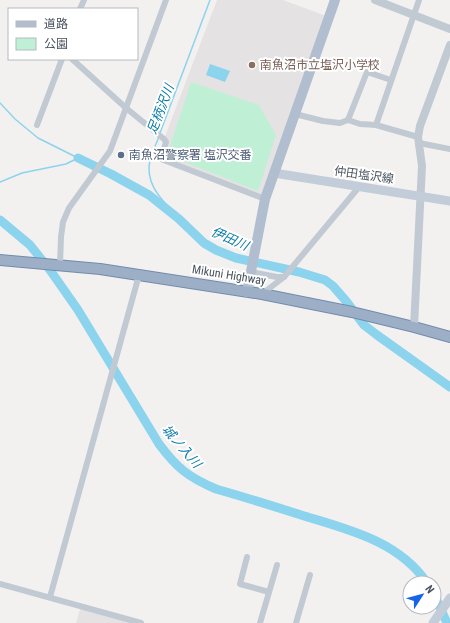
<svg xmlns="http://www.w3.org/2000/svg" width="450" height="623" viewBox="0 0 450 623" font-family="'Roboto Condensed','Noto Sans JP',sans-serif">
	<rect width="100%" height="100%" fill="#f3f1f0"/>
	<g fill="#e4e2e2">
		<polygon points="217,0 283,0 329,17 265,199 161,159 164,139"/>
		<polygon points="81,606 141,623 76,623"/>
	</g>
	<polygon fill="#bff0d5" points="191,82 259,105 276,135 258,191 167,155"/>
	<polygon fill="#8cd3ed" points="210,64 230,71 225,82 206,75"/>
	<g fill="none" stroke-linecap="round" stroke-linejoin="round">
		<g stroke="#8cd3ed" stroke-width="1.5">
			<polyline points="0,103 15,119 38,138 78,158"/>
			<polyline points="160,133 210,0"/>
			<path d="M159 137C156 144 152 152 150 160 144 185 164 202 179 219"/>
			<polyline points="0,182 22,173 66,164 78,158"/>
		</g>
		<g stroke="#8cd3ed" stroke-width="9">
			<polyline points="78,158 111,174 149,195 179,219 204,243 216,250 236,258 299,272 325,280 333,286 346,301 364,325 377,335 450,387"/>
			<path d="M0 220 30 245 50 270 78 310 159 444C177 468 188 477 216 489 244 497 273 506 301 515 347 529 399 541 427 583"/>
			<polyline points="434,594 447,623"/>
		</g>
		<g stroke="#738bab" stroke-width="12">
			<polyline id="trunk" points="0,260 100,269 262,294 352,312 414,327 450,337"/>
		</g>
		<g stroke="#c1cad2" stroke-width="6">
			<polyline points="80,9 84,0"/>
			<polyline points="72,59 126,108 164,139 166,142 161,159 265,199"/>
			<polyline points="295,114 323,121 340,123 348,120 360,124 376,125 418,137"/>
			<polyline points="348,120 367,72 391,80"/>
			<polyline points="37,125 62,59"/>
			<polyline points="376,125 419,0"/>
			<polyline points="419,143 450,149"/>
			<polyline points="60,265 61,237 63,222 69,208 110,151 166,0"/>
			<polyline points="251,272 277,277 284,277"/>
			<polyline points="262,294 284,277 359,187"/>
			<polyline points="247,557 240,584 269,592"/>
			<polyline points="0,584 141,623"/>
			<polyline points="50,597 139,275"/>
			<polyline points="260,623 277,565"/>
			<polyline points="296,623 310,575"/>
		</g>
		<g stroke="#c1cad2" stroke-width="8">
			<polyline points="375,0 450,29"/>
			<polyline points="414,327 422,166 418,137 420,126 450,45"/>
		</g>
		<g stroke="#c3ccd9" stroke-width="9">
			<polyline points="274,173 450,201"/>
			<polyline points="433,623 450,598"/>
		</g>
		<polyline stroke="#b0becf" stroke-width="10" points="247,292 265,199 335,0"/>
		<use href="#trunk" stroke="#9cafc7" stroke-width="10"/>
	</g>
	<circle fill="#8d6e63" stroke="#fff" stroke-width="1.5" cx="252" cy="65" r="4"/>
	<circle fill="#5c6f8a" stroke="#fff" stroke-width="1.5" cx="121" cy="155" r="4"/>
	<g text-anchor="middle" stroke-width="4" stroke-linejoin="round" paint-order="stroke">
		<g font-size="12" fill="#785e54" stroke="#fff" text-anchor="start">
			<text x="260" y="69">南魚沼市立塩沢小学校</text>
		</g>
		<g font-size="12" fill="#4e5e75" stroke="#fff" text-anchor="start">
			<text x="129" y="159">南魚沼警察署 塩沢交番</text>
		</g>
		<g font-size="12" fill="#48525e" stroke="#fff">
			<text transform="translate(364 175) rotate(8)" y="4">仲田塩沢線</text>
			<text transform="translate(229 275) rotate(9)" y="4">Mikuni Highway</text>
		</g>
		<g font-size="13" font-style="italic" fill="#0b7ca6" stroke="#fff">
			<text transform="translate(160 109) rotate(-69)" y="5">足柄沢川</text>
			<text transform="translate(230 238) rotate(24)" y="5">伊田川</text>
			<text transform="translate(182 446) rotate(49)" y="5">城ノ入川</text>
		</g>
	</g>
	<rect x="8" y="8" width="130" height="52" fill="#ffffff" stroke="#b6babf"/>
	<rect x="16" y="21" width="20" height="6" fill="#b0becf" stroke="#b6babf"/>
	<text x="44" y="28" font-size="12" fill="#48525e">道路</text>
	<rect x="16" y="38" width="20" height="12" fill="#bff0d5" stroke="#b6babf"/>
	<text x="44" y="48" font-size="12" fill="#48525e">公園</text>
	<g transform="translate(422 595) rotate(54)"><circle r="19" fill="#ffffff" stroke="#b6babf"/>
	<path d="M0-3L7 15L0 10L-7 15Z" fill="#1765e6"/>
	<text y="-6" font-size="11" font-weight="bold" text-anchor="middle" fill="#48525e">N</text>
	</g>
</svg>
